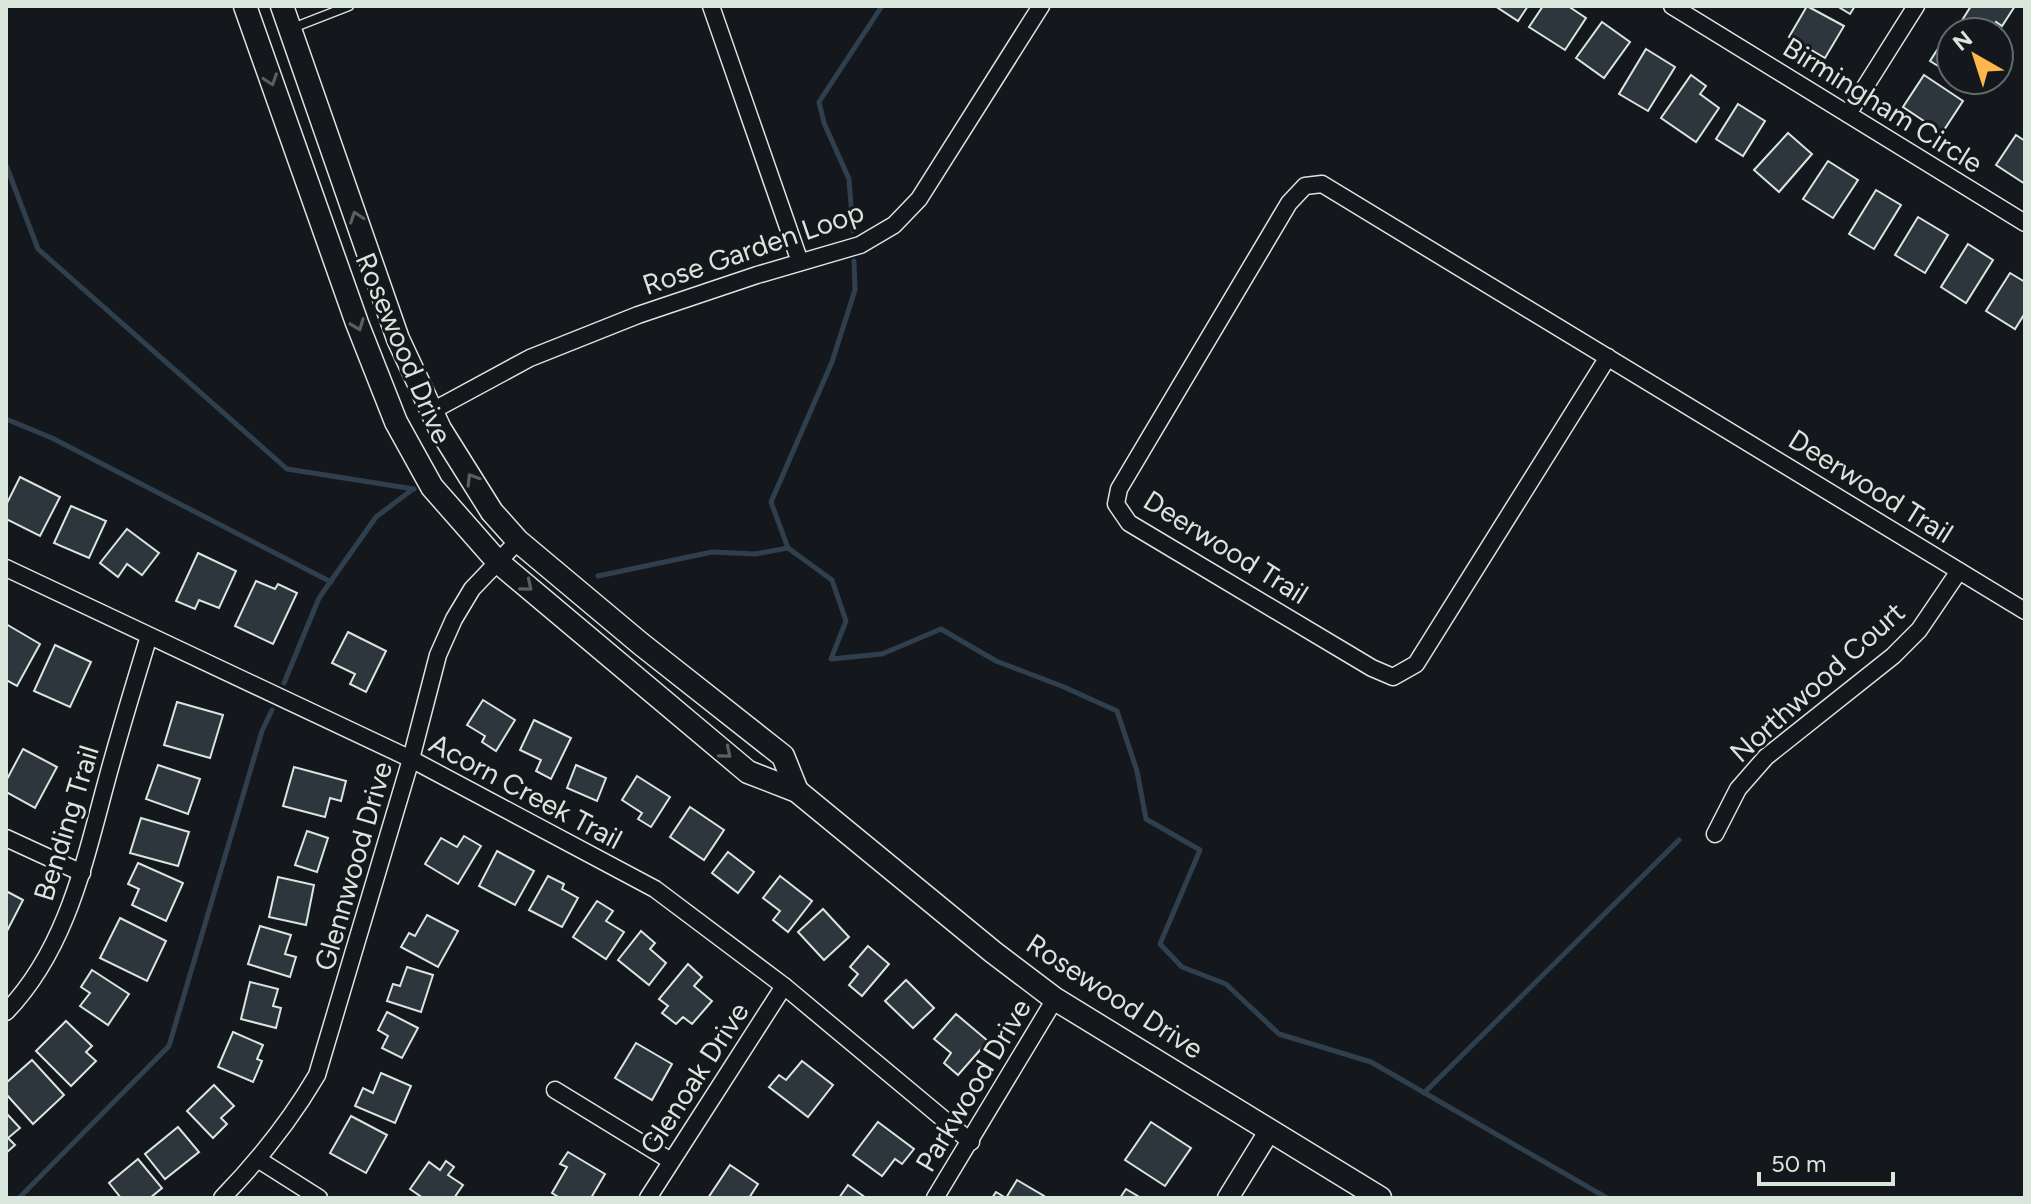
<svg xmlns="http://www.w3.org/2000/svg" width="2031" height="1204" viewBox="0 0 2031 1204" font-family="Figtree,sans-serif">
	<rect width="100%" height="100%" fill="#14181c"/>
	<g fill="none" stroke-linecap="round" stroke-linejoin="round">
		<g stroke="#2f3f4d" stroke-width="5">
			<polyline points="6,165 38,249 287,469 414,489"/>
			<polyline points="853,231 849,179 824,123 819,102 882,6"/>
			<polyline points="6,419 52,438 331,582"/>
			<polyline points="788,548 771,502 832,362 855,290 854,261"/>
			<polyline points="598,576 712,552 755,554 788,548 832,580 846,621 831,659 882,654 941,629 996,661 1064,687 1117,711 1137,771 1146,819 1200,850 1160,944 1182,967 1226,984 1279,1034 1371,1062 1607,1198"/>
			<polyline points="284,683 319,598 376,517 413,489"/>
			<polyline points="1424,1093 1679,840"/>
			<polyline points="19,1198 169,1046 262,731 272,710"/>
		</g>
	</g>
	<g fill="#2c363c" stroke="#d8e6dc" stroke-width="2">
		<polygon points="1495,6 1528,6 1518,21"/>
		<polygon points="1543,6 1568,6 1586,18 1565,50 1529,27"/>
		<polygon points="1807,6 1844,26 1825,58 1789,37"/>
		<polygon points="1837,6 1855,6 1850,14"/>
		<polygon points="1971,6 2015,6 2002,26 1996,22 1990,32 1977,32 1961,22"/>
		<polygon points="1602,22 1630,42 1604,78 1576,58"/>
		<polygon points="1952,27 1959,32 1951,32 1951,74 1930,61"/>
		<polygon points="1646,49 1675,67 1648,111 1619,94"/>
		<polygon points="1691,75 1706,86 1700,94 1719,108 1696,142 1661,118"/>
		<polygon points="1924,75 1963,101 1942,133 1903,107"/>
		<polygon points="1960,80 1985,80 1978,91"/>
		<polygon points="1738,104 1765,121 1743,156 1716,139"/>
		<polygon points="1788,133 1812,154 1779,192 1754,170"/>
		<polygon points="2016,135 2025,141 2025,184 1996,165"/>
		<polygon points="1828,161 1858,180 1833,218 1803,199"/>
		<polygon points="1876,190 1901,205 1874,249 1849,234"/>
		<polygon points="1918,217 1948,235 1925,273 1895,255"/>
		<polygon points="1968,244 1993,260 1966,303 1941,287"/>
		<polygon points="2010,273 2025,282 2025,313 2015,329 1986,311"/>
		<polygon points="20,477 60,497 40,536 6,519 6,505"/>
		<polygon points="71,506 106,521 89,558 54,543"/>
		<polygon points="127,529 159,553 142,575 127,564 118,577 100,563"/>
		<polygon points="198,553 236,571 219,608 199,600 195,609 176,601"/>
		<polygon points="256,581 275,589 278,584 297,593 273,644 235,626"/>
		<polygon points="6,624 40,644 17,686 6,680"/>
		<polygon points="348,632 386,651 366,692 350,684 355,674 332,663"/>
		<polygon points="55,645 91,662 70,707 34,691"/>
		<polygon points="483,700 515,720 496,751 482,742 485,736 467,725"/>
		<polygon points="177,702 223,715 210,758 164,745"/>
		<polygon points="534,720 571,738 551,779 536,771 541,760 520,750"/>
		<polygon points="23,749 57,767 35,808 6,792 6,781"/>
		<polygon points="158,765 200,779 188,814 146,799"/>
		<polygon points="576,765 606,778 597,801 567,788"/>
		<polygon points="294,767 346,781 341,801 330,798 325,817 283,806"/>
		<polygon points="637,776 670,797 651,827 638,819 642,813 622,800"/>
		<polygon points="690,807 724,830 704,860 670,837"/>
		<polygon points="141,818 189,832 178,866 130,853"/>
		<polygon points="307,831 328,838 317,872 295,865"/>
		<polygon points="464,836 481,846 458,884 425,864 441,838 457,847"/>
		<polygon points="497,851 534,871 515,905 479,886"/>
		<polygon points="728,852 754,872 738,893 712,873"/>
		<polygon points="138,863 183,883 166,921 132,905 139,889 128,884"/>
		<polygon points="548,876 564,884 562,889 578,898 562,927 529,910"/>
		<polygon points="780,876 812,901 788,932 773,920 780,911 763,898"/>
		<polygon points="278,877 314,885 306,925 269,917"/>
		<polygon points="6,891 23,900 6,933"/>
		<polygon points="597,901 613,911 606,921 624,932 606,959 573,937"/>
		<polygon points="823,909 849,937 824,960 798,932"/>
		<polygon points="427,915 458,931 438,967 401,947 409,933 415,936"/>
		<polygon points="120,918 166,941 147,981 100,958"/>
		<polygon points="260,926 291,935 285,954 296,957 290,977 248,964"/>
		<polygon points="641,931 655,943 650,949 666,963 649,985 618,960"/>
		<polygon points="868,946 889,964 862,996 849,985 858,974 850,967"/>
		<polygon points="688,964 702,977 694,986 712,1001 692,1024 683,1017 676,1024 662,1013 668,1006 659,999"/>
		<polygon points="407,967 433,975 421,1012 387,1001 393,984 400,986"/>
		<polygon points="92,970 129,994 108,1025 80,1006 90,993 81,987"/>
		<polygon points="906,980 934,1008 913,1028 885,1001"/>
		<polygon points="250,982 278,989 273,1006 281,1008 276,1028 241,1019"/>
		<polygon points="387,1012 418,1028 402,1058 382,1048 388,1036 378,1030"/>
		<polygon points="956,1014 988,1041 958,1075 944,1063 951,1053 934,1039"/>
		<polygon points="66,1021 92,1046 86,1052 96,1061 71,1086 36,1051"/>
		<polygon points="233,1032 263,1045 257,1059 262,1061 253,1082 218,1067"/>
		<polygon points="636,1043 672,1064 652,1100 615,1078"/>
		<polygon points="32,1060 64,1095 33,1124 6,1094 6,1083"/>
		<polygon points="802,1061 833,1085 808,1117 769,1087 779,1075 786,1080"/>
		<polygon points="381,1073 411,1086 395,1123 355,1106 363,1088 373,1093"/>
		<polygon points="214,1085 234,1106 221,1118 227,1124 213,1138 187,1111"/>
		<polygon points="6,1113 20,1128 8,1138 15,1145 6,1153"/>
		<polygon points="351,1116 387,1135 366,1173 330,1153"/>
		<polygon points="878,1122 914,1149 902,1164 895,1159 882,1176 853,1155"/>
		<polygon points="1151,1122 1191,1148 1165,1186 1125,1160"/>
		<polygon points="178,1127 199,1152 165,1179 145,1154"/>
		<polygon points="568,1152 605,1174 591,1198 560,1198 552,1193 567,1167 560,1164"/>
		<polygon points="138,1159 162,1188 150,1198 121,1198 109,1183"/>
		<polygon points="446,1161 454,1167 448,1175 463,1185 454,1198 423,1198 410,1189 429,1162 440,1170"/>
		<polygon points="730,1165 758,1184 749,1198 708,1198"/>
		<polygon points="1017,1180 1044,1196 1043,1198 992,1198 996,1192 1006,1198"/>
		<polygon points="848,1185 866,1198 839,1198"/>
		<polygon points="1126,1189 1141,1198 1120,1198"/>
	</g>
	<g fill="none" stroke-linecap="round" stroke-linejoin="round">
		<g stroke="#d8e6dc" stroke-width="11">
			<polyline id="service" points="290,29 349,6"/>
		</g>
		<g stroke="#d8e6dc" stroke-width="19">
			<g id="minor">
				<polyline points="711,6 800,262"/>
				<polyline points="1672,6 2025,223"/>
				<polyline points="1848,114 1916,6"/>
				<polyline points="1608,357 1416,664 1393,677 1372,668 1129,523 1116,504 1119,489 1289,203 1305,186 1322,184 2025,611"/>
				<polyline points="432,411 530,358 638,315 757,275 860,245 894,225 919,199 1041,6"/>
				<polyline points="6,568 411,759 655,889 784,986 971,1142"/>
				<polyline points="1715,834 1738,789 1766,757 1893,656 1919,630 1959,571"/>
				<polyline points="6,838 82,873"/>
				<path d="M6 1012C66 950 84 864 106 783 119 734 134 685 149 636"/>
				<polyline points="555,1090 671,1161"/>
				<polyline points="259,1160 319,1198"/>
				<path d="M222 1198C259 1160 290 1121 317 1075L411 759 438 655 454 619 472 589 518 541"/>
				<polyline points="648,1198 784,986"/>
				<polyline points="935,1198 1055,999"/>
			</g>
		</g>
		<g stroke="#d8e6dc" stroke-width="23">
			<polyline id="tertiary" points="1228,1198 1270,1130"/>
		</g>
		<g stroke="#d8e6dc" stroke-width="25">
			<g id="secondary">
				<polyline points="245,6 357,323 396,422 432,487 498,562 748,772 797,791 993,952 1055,999 1380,1198"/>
				<polyline points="282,6 398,339 440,429 492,512 518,541 641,644 783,756 797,791"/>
			</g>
		</g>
		<use href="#service" stroke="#14181c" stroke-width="8"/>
		<use href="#minor" stroke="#14181c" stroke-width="16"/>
		<use href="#tertiary" stroke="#14181c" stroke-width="20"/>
		<use href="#secondary" stroke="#14181c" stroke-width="22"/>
	</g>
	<defs><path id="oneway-chevron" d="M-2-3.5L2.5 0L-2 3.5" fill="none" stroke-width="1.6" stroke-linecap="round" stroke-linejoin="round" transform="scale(2)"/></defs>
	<g stroke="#59605f">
		<use href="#oneway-chevron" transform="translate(271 80) rotate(71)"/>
		<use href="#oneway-chevron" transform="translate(356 217) rotate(-109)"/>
		<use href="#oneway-chevron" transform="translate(358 325) rotate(69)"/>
		<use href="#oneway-chevron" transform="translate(472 479) rotate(-122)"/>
		<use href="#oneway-chevron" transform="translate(527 586) rotate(40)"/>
		<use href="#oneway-chevron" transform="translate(726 753) rotate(40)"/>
	</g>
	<g text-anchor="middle" stroke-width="6" stroke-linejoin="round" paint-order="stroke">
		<g font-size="28" fill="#d8e6dc" stroke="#14181c">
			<text transform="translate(1883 105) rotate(32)" y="10">Birmingham Circle</text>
			<text transform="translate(753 248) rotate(-19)" y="10">Rose Garden Loop</text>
			<text transform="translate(404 348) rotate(67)" y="10">Rosewood Drive</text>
			<text transform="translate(1871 486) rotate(32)" y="10">Deerwood Trail</text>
			<text transform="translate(1226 547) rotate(32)" y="10">Deerwood Trail</text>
			<text transform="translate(1817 682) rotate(-42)" y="10">Northwood Court</text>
			<text transform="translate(526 791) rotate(28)" y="10">Acorn Creek Trail</text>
			<text transform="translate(66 823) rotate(-73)" y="10">Bending Trail</text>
			<text transform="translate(353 866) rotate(-74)" y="10">Glennwood Drive</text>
			<text transform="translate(1115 996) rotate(33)" y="10">Rosewood Drive</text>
			<text transform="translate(694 1078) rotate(-57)" y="10">Glenoak Drive</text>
			<text transform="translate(973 1085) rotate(-59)" y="10">Parkwood Drive</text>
		</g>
	</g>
	<rect width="2031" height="1204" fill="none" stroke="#d8e6dc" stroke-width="16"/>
	<g transform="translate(1975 56) rotate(321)"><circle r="38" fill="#14181c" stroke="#626a69" stroke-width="2"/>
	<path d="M0-6L14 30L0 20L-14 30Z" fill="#ffb74d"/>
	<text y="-12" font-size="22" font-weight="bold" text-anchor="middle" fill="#d8e6dc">N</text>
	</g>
	<path d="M1759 1172v12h134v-12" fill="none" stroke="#d8e6dc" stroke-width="4"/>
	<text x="1771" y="1172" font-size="24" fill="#d8e6dc" stroke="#14181c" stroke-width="6" paint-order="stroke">50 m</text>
</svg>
